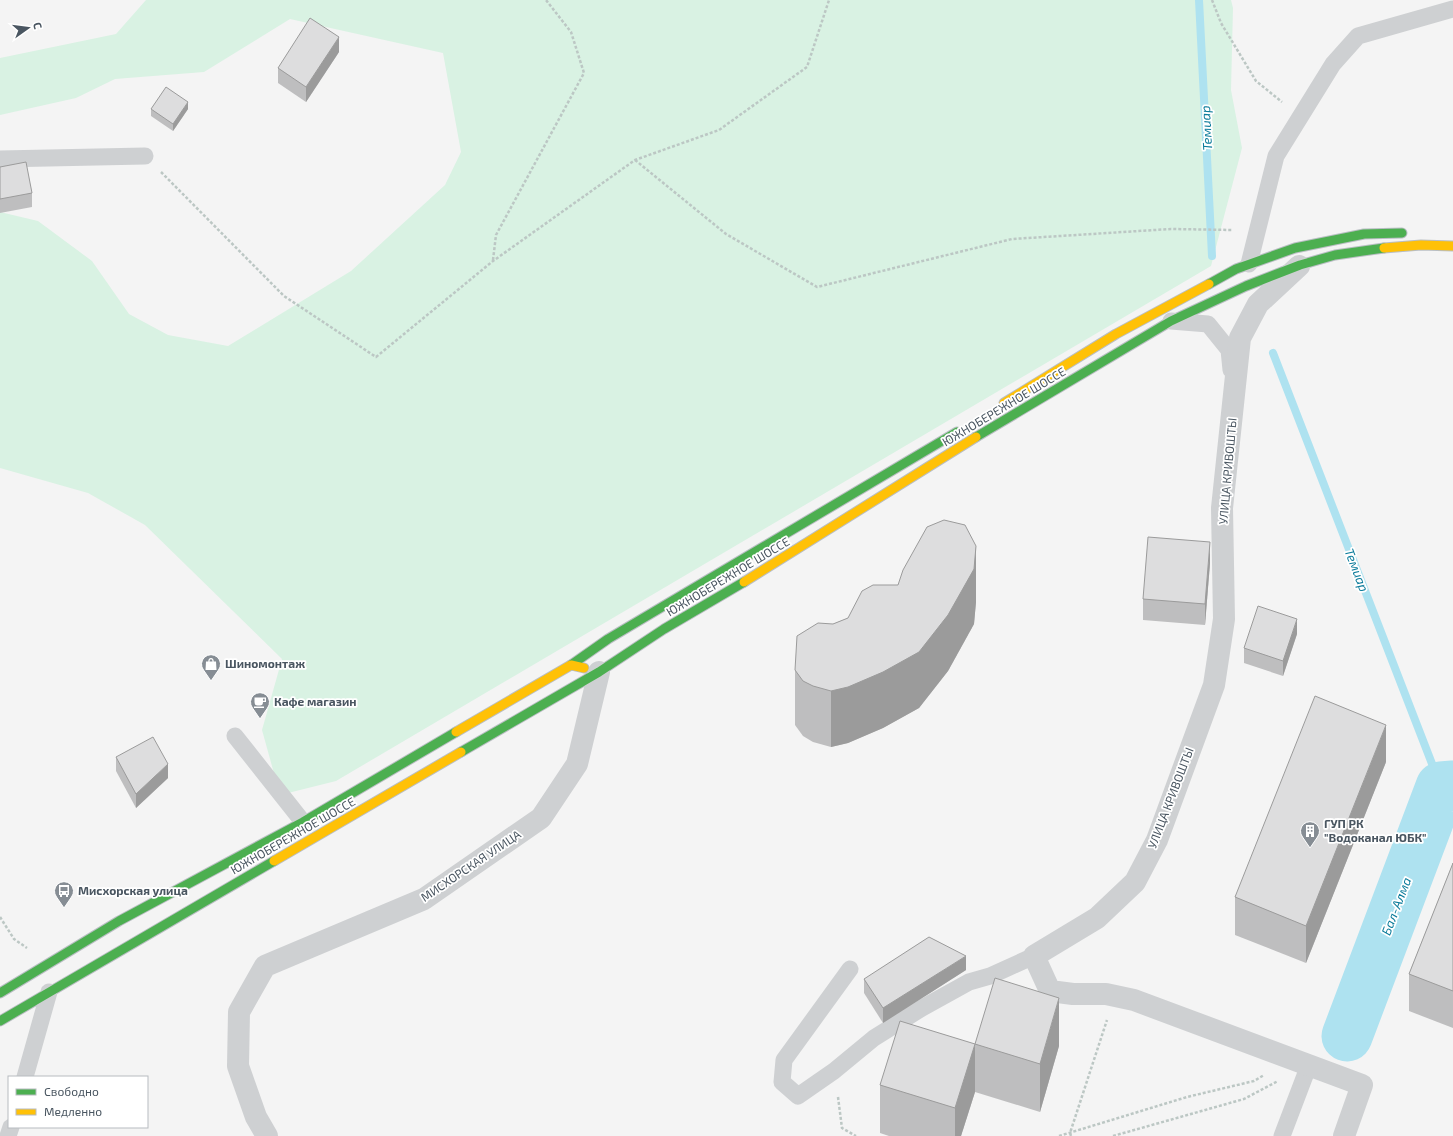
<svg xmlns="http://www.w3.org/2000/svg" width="1453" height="1136" viewBox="0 0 1453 1136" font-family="'Exo 2',sans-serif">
	<rect width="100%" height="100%" fill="#f4f4f4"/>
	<polygon fill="#d9f2e3" points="146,0 1231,0 1233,8 1231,90 1242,148 1211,266 336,781 280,795 262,730 282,659 145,525 88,493 0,468 0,212 38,221 92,261 129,314 168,335 228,346 351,271 445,185 461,152 443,53 290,19 204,72 115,79 76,98 0,115 0,58 116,34"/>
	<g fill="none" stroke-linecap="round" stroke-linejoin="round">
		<g stroke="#aee2f0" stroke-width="8">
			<polyline points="1199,0 1212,256"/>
			<polyline points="1273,353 1441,787"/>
		</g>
		<polyline stroke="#aee2f0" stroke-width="51" points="1347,1036 1441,787 1453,786"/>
		<g stroke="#b9bec3" stroke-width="11">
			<g id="fast">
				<polyline points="1209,284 1236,269 1295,248 1364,234 1402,233"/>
				<polyline points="976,437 1171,321 1246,286 1300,265 1335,255 1384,248"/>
				<polyline points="571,665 608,639 957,432"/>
				<polyline points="461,752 599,672 664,629 744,582"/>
				<polyline points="0,993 119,921 303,822 456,732"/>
				<polyline points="0,1021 274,861"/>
			</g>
		</g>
		<g stroke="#b9bec3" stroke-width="11">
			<g id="slow">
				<polyline points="1384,248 1421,245 1453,246"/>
				<polyline points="1004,403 1116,334 1209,284"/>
				<polyline points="744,582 976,437"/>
				<polyline points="456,732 571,665 584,668"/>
				<polyline points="274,861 461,752"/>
			</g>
		</g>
		<g stroke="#bcc7c4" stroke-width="2.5" stroke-dasharray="3 2" stroke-linecap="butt">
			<polyline points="1212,0 1221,23 1256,81 1282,102"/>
			<polyline points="635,160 726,234 817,287 1012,239 1171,229 1233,230"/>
			<polyline points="161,172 284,296 376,357 493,261 635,160 719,130 807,67 829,0"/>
			<polyline points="493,260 496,235 584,73 571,32 546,0"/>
			<polyline points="0,917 14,939 27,948"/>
			<polyline points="838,1097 842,1128 856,1136"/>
			<polyline points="1059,1136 1187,1097 1254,1081 1264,1075"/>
			<polyline points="1071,1136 1070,1133 1107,1020"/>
			<polyline points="1113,1136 1244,1099 1278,1081"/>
		</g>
		<g stroke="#ced0d2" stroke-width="17">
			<polyline points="0,159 145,156"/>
			<polyline points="1249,264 1276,156 1333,64 1358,36 1453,9"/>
			<polyline points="1171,321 1208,324 1229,350 1231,370"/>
			<polyline points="235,736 303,822"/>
			<polyline points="850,969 784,1060 782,1082 798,1096 834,1071 874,1038 922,1008 969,982 990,976 1034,956"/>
			<polyline points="25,1077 49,992"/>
			<polyline points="8,1136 11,1127"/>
			<polyline points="1282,1136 1309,1065"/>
		</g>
		<g stroke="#ced0d2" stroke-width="22">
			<polyline points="1299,266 1258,304 1240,338 1222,508 1224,619 1214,685 1157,840 1135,882 1097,918 1034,956 1050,991 1073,994 1106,994 1134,1000 1362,1085 1344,1136"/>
			<polyline points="267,1136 256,1117 238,1066 239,1012 265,966 424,899 541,818 577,764 599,672"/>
		</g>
		<use href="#fast" stroke="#4caf50" stroke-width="9"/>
		<use href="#slow" stroke="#ffc107" stroke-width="9"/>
	</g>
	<g fill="#bebebf">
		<polygon points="339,52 306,102 278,83 278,68"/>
		<polygon points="151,109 188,109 173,131 151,116"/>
		<polygon points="0,167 32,193 32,207 0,213"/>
		<polygon points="1210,563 1205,625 1143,620 1143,599"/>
		<polygon points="976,602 974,624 948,671 919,708 883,728 848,743 831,747 813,742 803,736 795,725 795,670 833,624 848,618"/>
		<polygon points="1297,634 1283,676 1244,663 1244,648"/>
		<polygon points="116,757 168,778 136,808 116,771"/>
		<polygon points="1386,762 1306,963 1235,935 1235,897"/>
		<polygon points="1453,863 1453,1028 1409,1011 1409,974"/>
		<polygon points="966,970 883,1023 864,993 864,979"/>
		<polygon points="975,1044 1059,1046 1040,1112 975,1092 961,1136 889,1136 880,1133 880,1085"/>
	</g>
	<g fill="#9b9b9b">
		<polygon points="339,37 339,52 306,102 306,87"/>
		<polygon points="188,102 188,109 173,131 173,124"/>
		<polygon points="1210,542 1210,563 1205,625 1205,604"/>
		<polygon points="976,546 976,602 974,624 948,671 919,708 883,728 848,743 831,747 831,691"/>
		<polygon points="1297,619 1297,634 1283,676 1283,661"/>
		<polygon points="1386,725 1386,762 1306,963 1306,926"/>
		<polygon points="168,764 168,778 136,808 136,794"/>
		<polygon points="966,956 966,970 883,1023 883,1008"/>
		<polygon points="1059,998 1059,1046 1040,1112 1040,1064"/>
		<polygon points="975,1044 975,1092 961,1136 955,1136 955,1108"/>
	</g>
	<g fill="#ddddde" stroke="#9b9b9b">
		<polygon points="310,18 339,37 306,87 278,68"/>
		<polygon points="166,87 188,102 173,124 151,109"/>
		<polygon points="26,162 32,193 0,199 0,167"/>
		<polygon points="944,520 965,525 976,546 974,569 948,615 919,652 883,672 848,687 831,691 813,686 803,681 795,670 797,636 818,623 833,624 848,618 862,591 873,585 898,585 903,570 927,527"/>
		<polygon points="1148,537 1210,542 1205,604 1143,599"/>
		<polygon points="1258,606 1297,619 1283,661 1244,648"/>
		<polygon points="1315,696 1386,725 1306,926 1235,897"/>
		<polygon points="153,737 168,764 136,794 116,757"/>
		<polygon points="1453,863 1453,991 1409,974"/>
		<polygon points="929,937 966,956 883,1008 864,979"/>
		<polygon points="995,978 1059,998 1040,1064 975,1044"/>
		<polygon points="900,1021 975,1044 955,1108 880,1085"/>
	</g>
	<defs>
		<g id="shop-pin" transform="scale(1)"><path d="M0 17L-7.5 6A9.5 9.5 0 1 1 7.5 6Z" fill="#868d94" stroke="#fff"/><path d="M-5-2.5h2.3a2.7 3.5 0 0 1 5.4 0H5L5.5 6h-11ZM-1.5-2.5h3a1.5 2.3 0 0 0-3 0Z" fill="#fff"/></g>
		<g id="cafe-pin" transform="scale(1)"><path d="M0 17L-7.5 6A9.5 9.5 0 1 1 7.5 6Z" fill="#868d94" stroke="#fff"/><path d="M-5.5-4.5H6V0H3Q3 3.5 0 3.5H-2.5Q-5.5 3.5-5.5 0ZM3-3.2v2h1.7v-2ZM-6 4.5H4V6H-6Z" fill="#fff"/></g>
		<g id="building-pin" transform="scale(1)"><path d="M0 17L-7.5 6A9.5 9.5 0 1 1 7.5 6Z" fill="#868d94" stroke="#fff"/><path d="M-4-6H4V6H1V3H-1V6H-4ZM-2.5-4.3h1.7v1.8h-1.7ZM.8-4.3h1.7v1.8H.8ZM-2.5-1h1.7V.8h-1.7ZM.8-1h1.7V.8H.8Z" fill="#fff"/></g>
		<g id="bus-pin" transform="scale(1)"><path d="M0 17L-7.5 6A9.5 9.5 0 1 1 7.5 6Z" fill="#868d94" stroke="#fff"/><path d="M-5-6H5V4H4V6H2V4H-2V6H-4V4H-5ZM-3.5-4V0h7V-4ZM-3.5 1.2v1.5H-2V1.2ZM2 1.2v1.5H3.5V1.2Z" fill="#fff"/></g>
	</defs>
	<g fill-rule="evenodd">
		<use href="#shop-pin" x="211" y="664"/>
		<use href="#cafe-pin" x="260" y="702"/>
		<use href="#building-pin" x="1310" y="831"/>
		<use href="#bus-pin" x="64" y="891"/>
	</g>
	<g text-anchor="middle" stroke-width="3.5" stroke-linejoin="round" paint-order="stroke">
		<g font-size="12" fill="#4a5661" stroke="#fff">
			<text transform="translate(1004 407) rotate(-31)" y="4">ЮЖНОБЕРЕЖНОЕ ШОССЕ</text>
			<text transform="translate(1228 471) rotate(-85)" y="4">УЛИЦА КРИВОШТЫ</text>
			<text transform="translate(728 577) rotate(-31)" y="4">ЮЖНОБЕРЕЖНОЕ ШОССЕ</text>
			<text transform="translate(1171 798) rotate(-69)" y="4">УЛИЦА КРИВОШТЫ</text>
			<text transform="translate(293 836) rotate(-30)" y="4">ЮЖНОБЕРЕЖНОЕ ШОССЕ</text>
			<text transform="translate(471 866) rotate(-34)" y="4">МИСХОРСКАЯ УЛИЦА</text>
		</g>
		<g font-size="12" font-weight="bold" fill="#4a5661" stroke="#fff" text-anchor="start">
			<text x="225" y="668">Шиномонтаж</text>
			<text x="274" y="706">Кафе магазин</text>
			<text x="1324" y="828">ГУП РК<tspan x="1324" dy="14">"Водоканал ЮБК"</tspan></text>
			<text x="78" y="895">Мисхорская улица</text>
		</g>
		<g font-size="13" font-style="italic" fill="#0c7c9b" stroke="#fff">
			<text transform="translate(1206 128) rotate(-93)" y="5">Темиар</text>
			<text transform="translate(1357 570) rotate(69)" y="5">Темиар</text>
			<text transform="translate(1396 906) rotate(-69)" y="5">Бал-Алма</text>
		</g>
	</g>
	<rect x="8" y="1076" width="140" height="52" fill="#ffffff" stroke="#b7bbc0"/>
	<rect x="16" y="1089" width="20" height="6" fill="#4caf50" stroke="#b7bbc0"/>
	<text x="44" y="1096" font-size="12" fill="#4a5661">Свободно</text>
	<rect x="16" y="1109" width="20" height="6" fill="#ffc107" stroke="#b7bbc0"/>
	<text x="44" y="1116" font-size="12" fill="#4a5661">Медленно</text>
	<g transform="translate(28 28) rotate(76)" stroke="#ffffff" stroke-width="3" paint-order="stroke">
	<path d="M0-3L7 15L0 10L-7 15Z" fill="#4a5661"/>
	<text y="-6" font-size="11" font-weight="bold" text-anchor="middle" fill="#4a5661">С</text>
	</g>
</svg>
